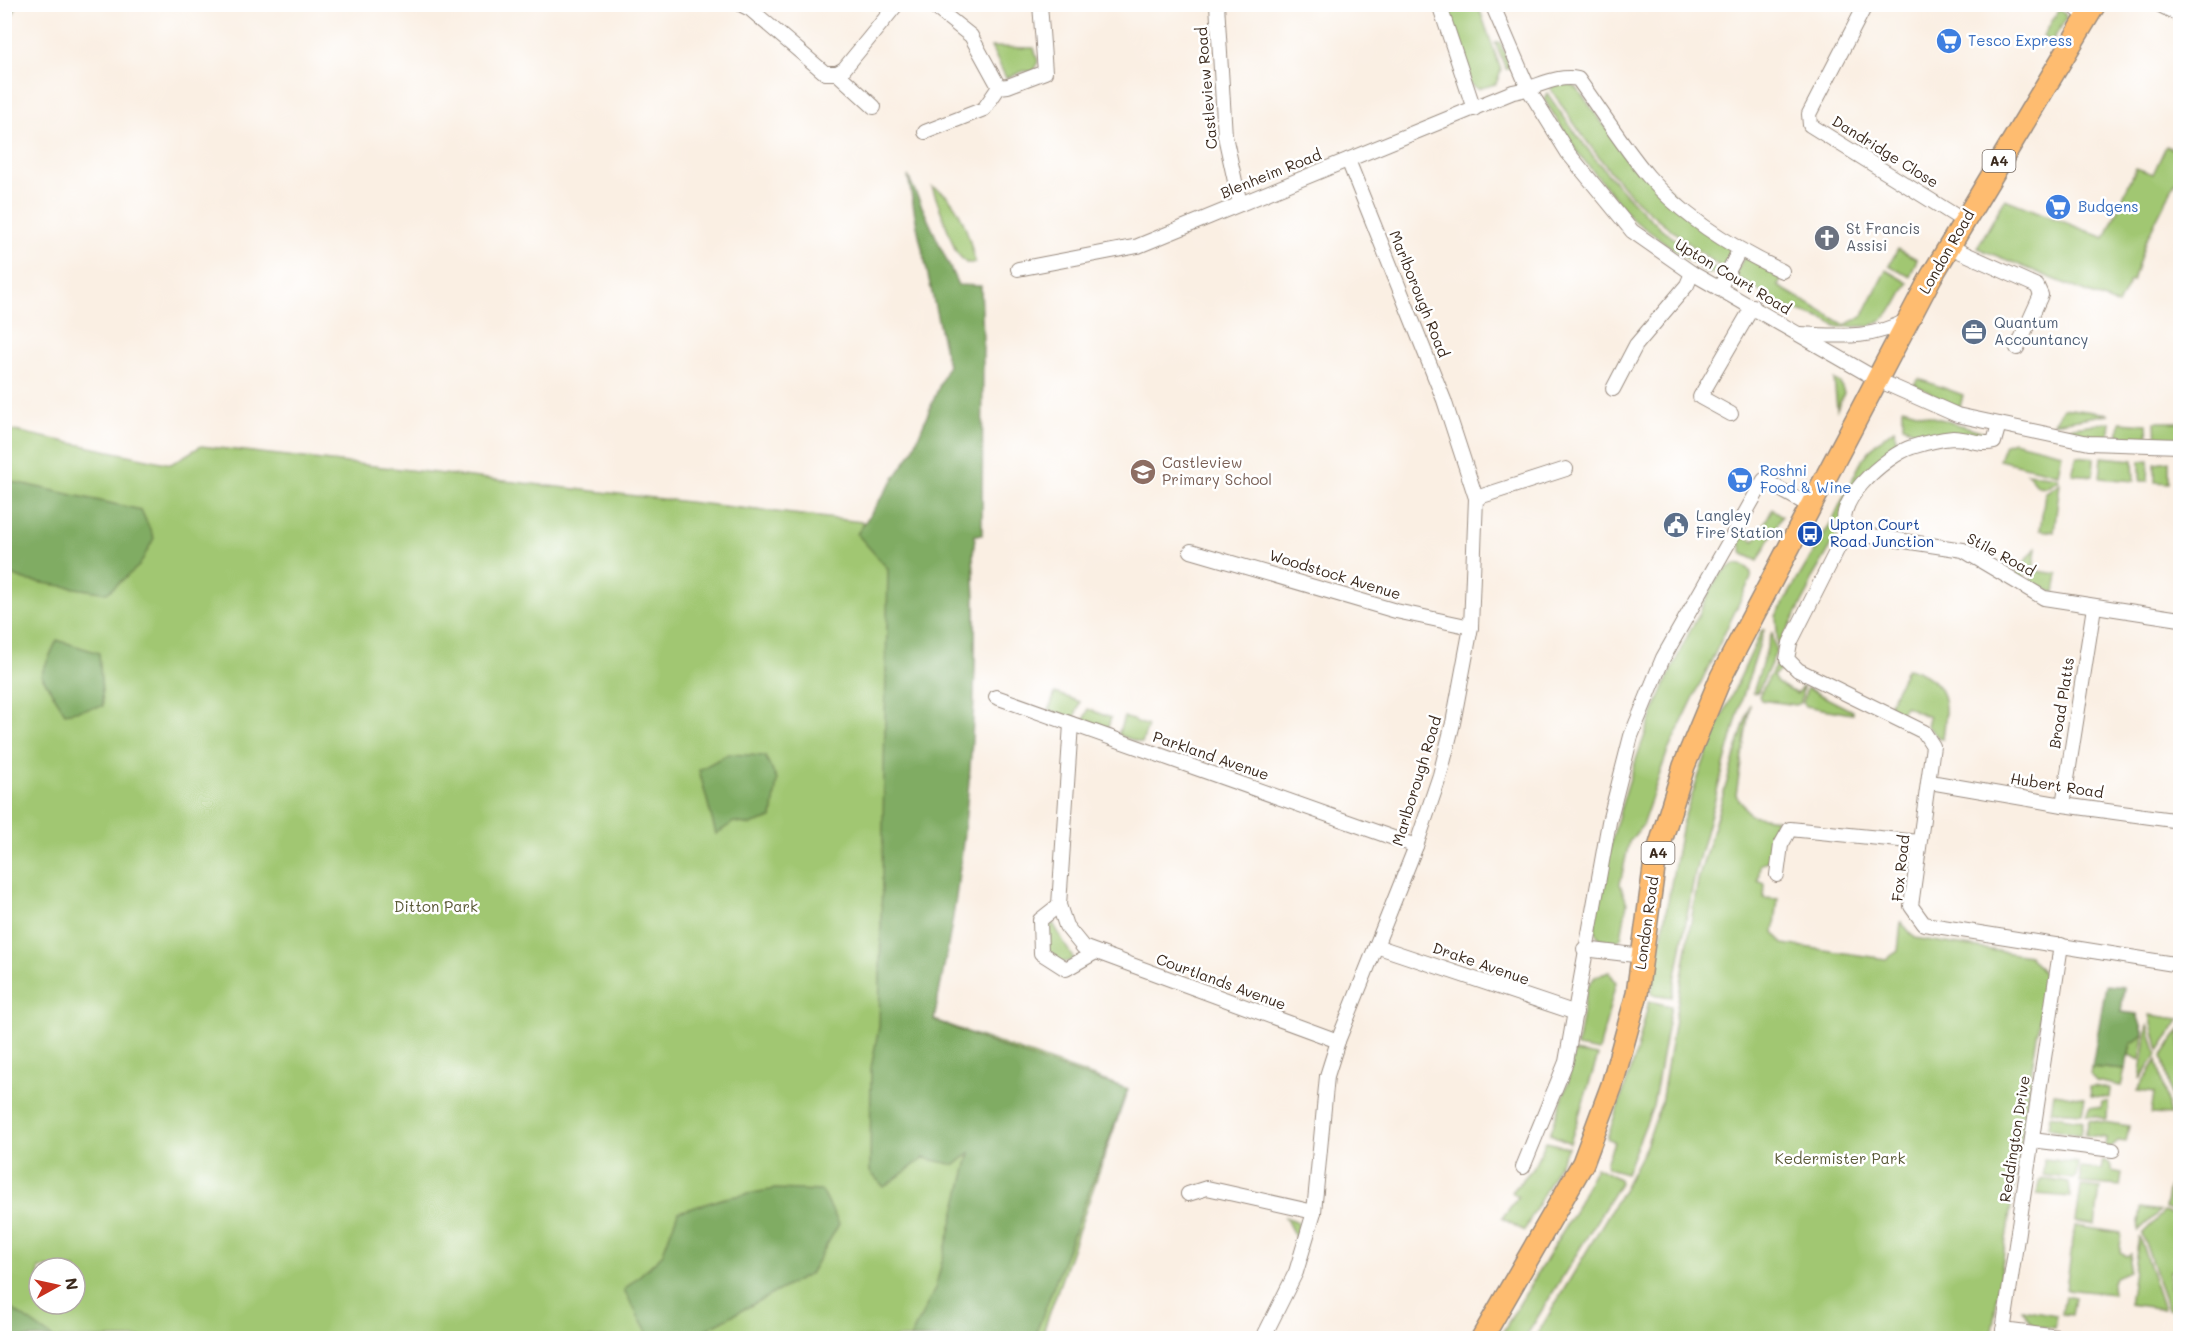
<svg xmlns="http://www.w3.org/2000/svg" width="2185" height="1343" viewBox="0 0 2185 1343" font-family="Mali,sans-serif">
	<rect width="100%" height="100%" fill="#fff"/>
	<filter id="ink" filterUnits="userSpaceOnUse"><feTurbulence type="fractalNoise" baseFrequency=".0167" numOctaves="2"/><feDisplacementMap in="SourceGraphic" scale="12" xChannelSelector="R" yChannelSelector="G"/><feConvolveMatrix kernelMatrix="1 2 1 2 8 2 1 2 1" color-interpolation-filters="sRGB"/></filter>
	<filter id="wash" filterUnits="userSpaceOnUse"><feTurbulence type="fractalNoise" baseFrequency=".008" numOctaves="4" result="noise"/><feDisplacementMap in="SourceGraphic" scale="24" xChannelSelector="R" yChannelSelector="G"/><feGaussianBlur stdDeviation="1.35" result="paint"/><feColorMatrix in="noise" values="0 0 0 0 0 0 0 0 0 0 0 0 0 0 0 0 0 1.4 0 .05"/><feComposite in="paint" operator="in"/></filter>
	<g filter="url(#wash)">
		<rect width="100%" height="100%" fill="#faefe3"/>
		<g fill="#a1c772" stroke="#6e7848" stroke-width="1.5" fill-rule="evenodd">
			<polygon points="1450,5 1478,5 1501,70 1496,84 1478,89 1469,83 1446,14 1452,11"/>
			<polygon points="2059,9 2065,13 2066,19 2052,41 2043,37"/>
			<polygon points="1500,42 1511,69 1506,69 1495,43"/>
			<polygon points="991,47 1034,48 1038,61 1034,72 1024,71 1006,78"/>
			<path d="M1569 83 1577 88 1604 125 1730 250 1731 256 1723 269C1694 247 1664 226 1637 201 1604 168 1576 127 1550 88L1556 84Z"/>
			<path d="M1547 93C1579 139 1611 183 1653 221 1673 240 1698 255 1719 272L1708 274 1632 219 1578 153 1544 99Z"/>
			<polygon points="2166,146 2180,152 2180,173 2145,242 2133,281 2130,281 2118,305 1977,248 2005,199 2105,238 2136,168 2153,174"/>
			<path d="M932 187C959 195 970 238 975 263H966L956 252Z"/>
			<polygon points="1898,249 1917,259 1910,277 1889,265"/>
			<polygon points="1755,257 1784,275 1778,286 1845,325 1862,317 1886,270 1908,283 1896,305 1883,319 1871,326 1838,327 1826,320 1780,305 1735,275 1743,259"/>
			<polygon points="1834,379 1840,383 1844,393 1837,409"/>
			<polygon points="1919,379 1963,395 1960,407 1946,402 1914,384"/>
			<polygon points="1903,408 1987,433 1991,436 1934,440 1903,426"/>
			<polygon points="2063,408 2109,414 2054,423"/>
			<polygon points="2110,422 2108,442 2061,435 2060,429"/>
			<polygon points="2120,422 2147,424 2148,444 2118,441"/>
			<polygon points="2155,422 2180,422 2180,444 2156,443"/>
			<path d="M5 429 171 464 201 446 975 535 973 555C982 712 961 866 934 1020L1128 1089 1041 1338H5ZM39 1268H75V1304H39Z"/>
			<polygon points="1894,429 1899,451 1865,477 1843,526 1811,580 1809,590 1778,647 1776,616 1832,521 1862,460 1876,443"/>
			<polygon points="2013,441 2062,453 2058,474 1999,460 2005,444"/>
			<polygon points="2077,456 2094,458 2093,476 2072,474"/>
			<polygon points="2102,457 2133,460 2134,481 2100,478"/>
			<polygon points="2149,460 2148,481 2140,481 2140,461"/>
			<polygon points="2169,461 2169,483 2155,482 2155,463"/>
			<polygon points="2027,473 2057,477 2058,480 2046,487 2038,486"/>
			<polygon points="2060,483 2054,532 2040,530 2045,493"/>
			<polygon points="1772,509 1782,516 1758,561 1743,554 1740,543 1742,535 1755,541"/>
			<polygon points="2036,548 2034,565 2021,579 2016,573"/>
			<path d="M1736 564C1743 565 1753 568 1751 578L1667 753 1642 826 1629 842 1620 884 1627 903 1621 938 1615 943C1605 943 1597 940 1595 929 1591 912 1600 887 1604 871 1626 779 1656 693 1701 610 1710 593 1717 570 1736 564Z"/>
			<polygon points="2037,571 2058,574 2055,593 2030,582"/>
			<polygon points="1762,630 1764,630 1742,699 1695,873 1672,997 1651,994 1682,824 1712,738"/>
			<polygon points="1772,632 1776,652 1758,692 1753,693"/>
			<polygon points="1777,663 1781,670 1773,676 1777,683 1797,694 1803,686 1801,703 1796,705 1761,700 1759,696"/>
			<path d="M1909 668C1948 681 1948 702 1943 739H1940L1927 726 1929 717 1905 706 1900 714 1888 707 1906 669Z"/>
			<polygon points="1807,688 1852,711 1852,714 1805,706 1803,702"/>
			<polygon points="1055,693 1080,702 1074,719 1049,710"/>
			<polygon points="1750,704 1736,795 1750,815 1776,819 1770,860 1760,864 1758,881 1765,884 1764,898 1778,899 1774,933 1783,944 1886,959 1898,951 1901,922 1915,938 2029,956 2046,976 1991,1338 1535,1338 1623,1190 1646,1146 1661,1103 1698,880"/>
			<polygon points="1088,709 1111,718 1107,730 1084,721"/>
			<polygon points="1124,717 1148,726 1142,743 1118,735"/>
			<polygon points="1053,923 1074,960 1056,964 1047,958 1042,933"/>
			<polygon points="1609,972 1616,982 1599,1051 1577,1047 1587,988 1595,977"/>
			<polygon points="1649,1001 1671,1006 1653,1106 1626,1173 1607,1168 1606,1163 1614,1142 1607,1138 1635,1058"/>
			<polygon points="2150,1015 2180,1019 2159,1051"/>
			<polygon points="2148,1024 2157,1055 2140,1079"/>
			<polygon points="2180,1030 2180,1087 2176,1117 2162,1056"/>
			<polygon points="2144,1035 2140,1060 2129,1055 2131,1044"/>
			<polygon points="1574,1052 1598,1056 1570,1143 1550,1134 1568,1082"/>
			<polygon points="2157,1060 2170,1115 2151,1114 2154,1093 2137,1091"/>
			<polygon points="2092,1067 2125,1070 2121,1086 2096,1081 2091,1075"/>
			<polygon points="2094,1086 2110,1089 2109,1098 2091,1096 2090,1087"/>
			<polygon points="2054,1093 2085,1098 2082,1113 2051,1111"/>
			<polygon points="2102,1102 2108,1102 2107,1119 2086,1115 2090,1106 2101,1108"/>
			<polygon points="2050,1115 2080,1120 2083,1122 2081,1135 2048,1128"/>
			<polygon points="2089,1120 2129,1126 2126,1142 2118,1141 2111,1147 2105,1149 2106,1138 2085,1135"/>
			<polygon points="2177,1129 2180,1129 2180,1183 2169,1181"/>
			<polygon points="1546,1142 1568,1147 1524,1231 1502,1218 1518,1197 1512,1192 1533,1168"/>
			<polygon points="2044,1159 2078,1163 2076,1176 2073,1179 2043,1175"/>
			<polygon points="2103,1160 2110,1164 2112,1171 2122,1173 2120,1186 2080,1183 2080,1168 2101,1170"/>
			<polygon points="1596,1167 1619,1179 1620,1183 1525,1338 1499,1338 1573,1214"/>
			<polygon points="2043,1179 2069,1183 2071,1197 2037,1194 2039,1181"/>
			<polygon points="2081,1186 2100,1188 2095,1225 2076,1222"/>
			<polygon points="2169,1186 2180,1187 2179,1212 2165,1209"/>
			<polygon points="2141,1208 2160,1211 2138,1231"/>
			<polygon points="2164,1212 2180,1216 2180,1270 2170,1271 2169,1288 2176,1289 2174,1301 2180,1302 2180,1311 2168,1309 2142,1234"/>
			<polygon points="1285,1217 1298,1222 1296,1239"/>
			<polygon points="2075,1226 2121,1233 2120,1253 2126,1256 2131,1254 2129,1271 2115,1277 2112,1285 2113,1294 2066,1289"/>
			<polygon points="2139,1236 2164,1309 2129,1304"/>
			<polygon points="2065,1295 2075,1297 2072,1315 2062,1314"/>
			<polygon points="2022,1309 2057,1315 2055,1328 2034,1326"/>
		</g>
		<g fill="#80ac64" stroke="#5e6b41" stroke-width="1.5">
			<polygon points="5,4 17,5 5,31 4,5"/>
			<path d="M908 176 958 285 981 286 983 341 982 535H975L973 555C979 666 972 780 957 890 951 934 942 977 934 1020 997 1046 1063 1071 1128 1089L1034 1338H910L935 1289 970 1153 955 1165 924 1158 884 1187 870 1172 871 1068 879 1027 888 569 857 534 912 452 948 365 917 226Z"/>
			<polygon points="5,480 141,510 154,538 139,566 107,593 24,580 5,572"/>
			<polygon points="57,640 99,653 103,706 65,713 41,675"/>
			<polygon points="728,754 765,756 777,780 772,818 750,825 734,822 716,834 699,770"/>
			<polygon points="2106,985 2124,987 2121,1012 2137,1014 2144,1035 2131,1044 2125,1070 2092,1067"/>
			<polygon points="775,1189 822,1191 839,1224 810,1274 690,1338 650,1338 624,1290 662,1255 678,1212 725,1198"/>
			<polygon points="5,1304 53,1338 5,1338"/>
		</g>
	</g>
	<g filter="url(#ink)">
		<g fill="none" stroke-linecap="round" stroke-linejoin="round">
			<g stroke="#9a8c80" stroke-width="16">
				<g id="minor">
					<polyline points="740,4 750,9 825,73 837,73 874,107"/>
					<polyline points="931,4 971,36 999,87"/>
					<polyline points="1217,4 1225,136 1240,204"/>
					<polyline points="1439,4 1474,109"/>
					<polyline points="1492,4 1529,90 1568,153 1632,231 1692,273 1878,380 1957,415 2089,443 2180,446"/>
					<polyline points="1866,4 1809,114 1810,125 1964,221"/>
					<polyline points="2071,4 2087,17"/>
					<polyline points="2158,4 2180,15"/>
					<polyline points="837,73 844,69 897,4"/>
					<polyline points="999,87 1008,86 1045,72 1040,4"/>
					<polyline points="925,132 984,109 999,87"/>
					<polyline points="1950,247 2037,286 2041,295 2017,348"/>
					<path d="M1018 269 1138 246 1513 92C1535 89 1556 74 1578 79 1601 111 1623 146 1648 176 1684 218 1733 248 1782 271"/>
					<polyline points="1719,289 1739,251"/>
					<path d="M1800 334C1842 336 1869 340 1908 320"/>
					<polyline points="1613,389 1636,345 1687,285 1692,273"/>
					<polyline points="1731,414 1700,397 1753,306"/>
					<polyline points="1476,498 1566,469"/>
					<path d="M1851 535C1823 508 1888 454 1912 447 1924 443 1941 439 1953 438 1968 438 1980 446 1994 442L1999 424"/>
					<polyline points="1191,551 1396,611 1471,627"/>
					<polyline points="2180,619 2044,598 1963,550 1865,535 1851,535 1839,546 1790,643 1787,659 1798,670 1924,732 1933,746 1911,906 1924,924 2180,965"/>
					<polyline points="996,697 1416,846"/>
					<polyline points="1071,724 1059,905 1066,926 1083,947 1338,1041"/>
					<polyline points="1930,782 2063,805 2180,821"/>
					<polyline points="2063,805 2094,607"/>
					<polyline points="1777,875 1781,845 1790,829 1919,842"/>
					<polyline points="1059,905 1040,920 1041,953 1066,969 1094,953"/>
					<polyline points="1376,946 1576,1013"/>
					<polyline points="1584,949 1643,956"/>
					<polyline points="2032,1140 2113,1150"/>
					<polyline points="1523,1167 1566,1062 1609,822 1631,736 1663,658 1764,480 1810,506"/>
					<polyline points="1188,1194 1207,1188 1314,1212"/>
					<polyline points="2003,1330 2066,1338"/>
					<polyline points="1263,1338 1296,1272 1314,1212 1327,1076 1338,1041 1416,846 1440,775 1453,723 1471,627 1476,498 1444,400 1348,160"/>
					<polyline points="2002,1338 2061,945"/>
				</g>
			</g>
			<g stroke="#9a8c80" stroke-width="24">
				<polyline id="primary" points="1482,1338 1583,1163 1612,1085 1637,994 1655,861 1684,766 1721,677 1931,277 2095,4"/>
			</g>
			<use href="#minor" stroke="#fff" stroke-width="14"/>
			<use href="#primary" stroke="#febc70" stroke-width="21"/>
		</g>
	</g>
	<defs>
		<g id="supermarket-disc" transform="scale(1.35)"><circle r="9.5" fill="#3f7fe0" stroke="#fff"/><path d="M-6-5.5h2.5l.6 2H6L4.5 2H-2.5L-4.4-4H-6ZM-1.5 3.2a1.3 1.3 0 1 0 .1 0ZM3 3.2a1.3 1.3 0 1 0 .1 0Z" fill="#fff"/></g>
		<g id="church-disc" transform="scale(1.35)"><circle r="9.5" fill="#6b7280" stroke="#fff"/><path d="M-1.2-6h2.4v3.5h3.3v2.4h-3.3V6h-2.4V-.1h-3.3v-2.4h3.3Z" fill="#fff"/></g>
		<g id="office-disc" transform="scale(1.35)"><circle r="9.5" fill="#5c6f8a" stroke="#fff"/><path d="M-6-3h4V-5.5h4V-3h4V5H-6ZM-1-4.5V-3h2v-1.5ZM-6 0V1H6V0Z" fill="#fff"/></g>
		<g id="school-disc" transform="scale(1.35)"><circle r="9.5" fill="#8d6e63" stroke="#fff"/><path d="M0-5L7-2L0 1L-7-2ZM-4 1L0 2.5L4 1V4Q0 6-4 4Z" fill="#fff"/></g>
		<g id="civic-disc" transform="scale(1.35)"><circle r="9.5" fill="#5c6f8a" stroke="#fff"/><path d="M-.6-6.5H3V-4.5H.6V-3L4-1V1h2V6H-6V1h2V-1L-.6-3ZM-1.2 2.5V6h2.4V2.5Z" fill="#fff"/></g>
		<g id="bus-disc" transform="scale(1.35)"><circle r="9.5" fill="#1a4fb4" stroke="#fff"/><path d="M-5-6H5V4H4V6H2V4H-2V6H-4V4H-5ZM-3.5-4V0h7V-4ZM-3.5 1.2v1.5H-2V1.2ZM2 1.2v1.5H3.5V1.2Z" fill="#fff"/></g>
	</defs>
	<g fill-rule="evenodd">
		<use href="#supermarket-disc" x="1949" y="41"/>
		<use href="#supermarket-disc" x="2058" y="207"/>
		<use href="#church-disc" x="1827" y="238"/>
		<use href="#office-disc" x="1974" y="332"/>
		<use href="#school-disc" x="1143" y="472"/>
		<use href="#supermarket-disc" x="1740" y="480"/>
		<use href="#civic-disc" x="1676" y="525"/>
		<use href="#bus-disc" x="1810" y="534"/>
	</g>
	<g text-anchor="middle" stroke-width="5" stroke-linejoin="round" paint-order="stroke">
		<g fill="#fff" stroke="#766a62" stroke-width="1.5">
			<rect x="1982.5" y="150" width="33" height="22" rx="4.5"/>
			<rect x="1641.5" y="842" width="33" height="22" rx="4.5"/>
		</g>
		<g font-size="14" font-weight="bold" fill="#3b2a1e">
			<text x="1999" y="166">A4</text>
			<text x="1658" y="858">A4</text>
		</g>
		<g font-size="15" fill="#366cbe" stroke="#fff" text-anchor="start">
			<text x="1968" y="46">Tesco Express</text>
			<text x="2078" y="212">Budgens</text>
			<text x="1760" y="476">Roshni<tspan x="1760" dy="17">Food &amp; Wine</tspan></text>
		</g>
		<g font-size="15" fill="#3b2a1e" stroke="#fff">
			<text transform="translate(1207 88) rotate(-95)" y="5">Castleview Road</text>
			<text transform="translate(1885 152) rotate(32)" y="5">Dandridge Close</text>
			<text transform="translate(1271 174) rotate(-22)" y="5">Blenheim Road</text>
			<text transform="translate(1947 252) rotate(-60)" y="5">London Road</text>
			<text transform="translate(1733 277) rotate(31)" y="5">Upton Court Road</text>
			<text transform="translate(1419 294) rotate(68)" y="5">Marlborough Road</text>
			<text transform="translate(2001 555) rotate(28)" y="5">Stile Road</text>
			<text transform="translate(1335 575) rotate(17)" y="5">Woodstock Avenue</text>
			<text transform="translate(2062 703) rotate(-81)" y="5">Broad Platts</text>
			<text transform="translate(1211 756) rotate(19)" y="5">Parkland Avenue</text>
			<text transform="translate(1417 781) rotate(-73)" y="5">Marlborough Road</text>
			<text transform="translate(2057 786) rotate(9)" y="5">Hubert Road</text>
			<text transform="translate(1901 868) rotate(-84)" y="5">Fox Road</text>
			<text transform="translate(1647 923) rotate(-82)" y="5">London Road</text>
			<text transform="translate(1481 964) rotate(19)" y="5">Drake Avenue</text>
			<text transform="translate(1221 982) rotate(20)" y="5">Courtlands Avenue</text>
			<text transform="translate(2015 1139) rotate(-81)" y="5">Reddington Drive</text>
		</g>
		<g font-size="15" fill="#5b616d" stroke="#fff" text-anchor="start">
			<text x="1846" y="234">St Francis<tspan x="1846" dy="17">Assisi</tspan></text>
		</g>
		<g font-size="15" fill="#4e5e75" stroke="#fff" text-anchor="start">
			<text x="1994" y="328">Quantum<tspan x="1994" dy="17">Accountancy</tspan></text>
			<text x="1696" y="521">Langley<tspan x="1696" dy="17">Fire Station</tspan></text>
		</g>
		<g font-size="15" fill="#785e54" stroke="#fff" text-anchor="start">
			<text x="1162" y="468">Castleview<tspan x="1162" dy="17">Primary School</tspan></text>
		</g>
		<g font-size="15" fill="#164399" stroke="#fff" text-anchor="start">
			<text x="1830" y="530">Upton Court<tspan x="1830" dy="17">Road Junction</tspan></text>
		</g>
		<g font-size="15" fill="#5a5937" stroke="#fff">
			<text x="436" y="912">Ditton Park</text>
			<text x="1840" y="1164">Kedermister Park</text>
		</g>
	</g>
	<rect width="2185" height="1343" fill="none" stroke="#fff" stroke-width="24"/>
	<g transform="translate(57 1286) rotate(82)"><circle r="28" fill="#ffffff" stroke="#b1aaa5" stroke-width="1.5"/>
	<path d="M0-4.5L10 22L0 15L-10 22Z" fill="#c8321e"/>
	<text y="-9" font-size="16" font-weight="bold" text-anchor="middle" fill="#3b2a1e">N</text>
	</g>
</svg>
